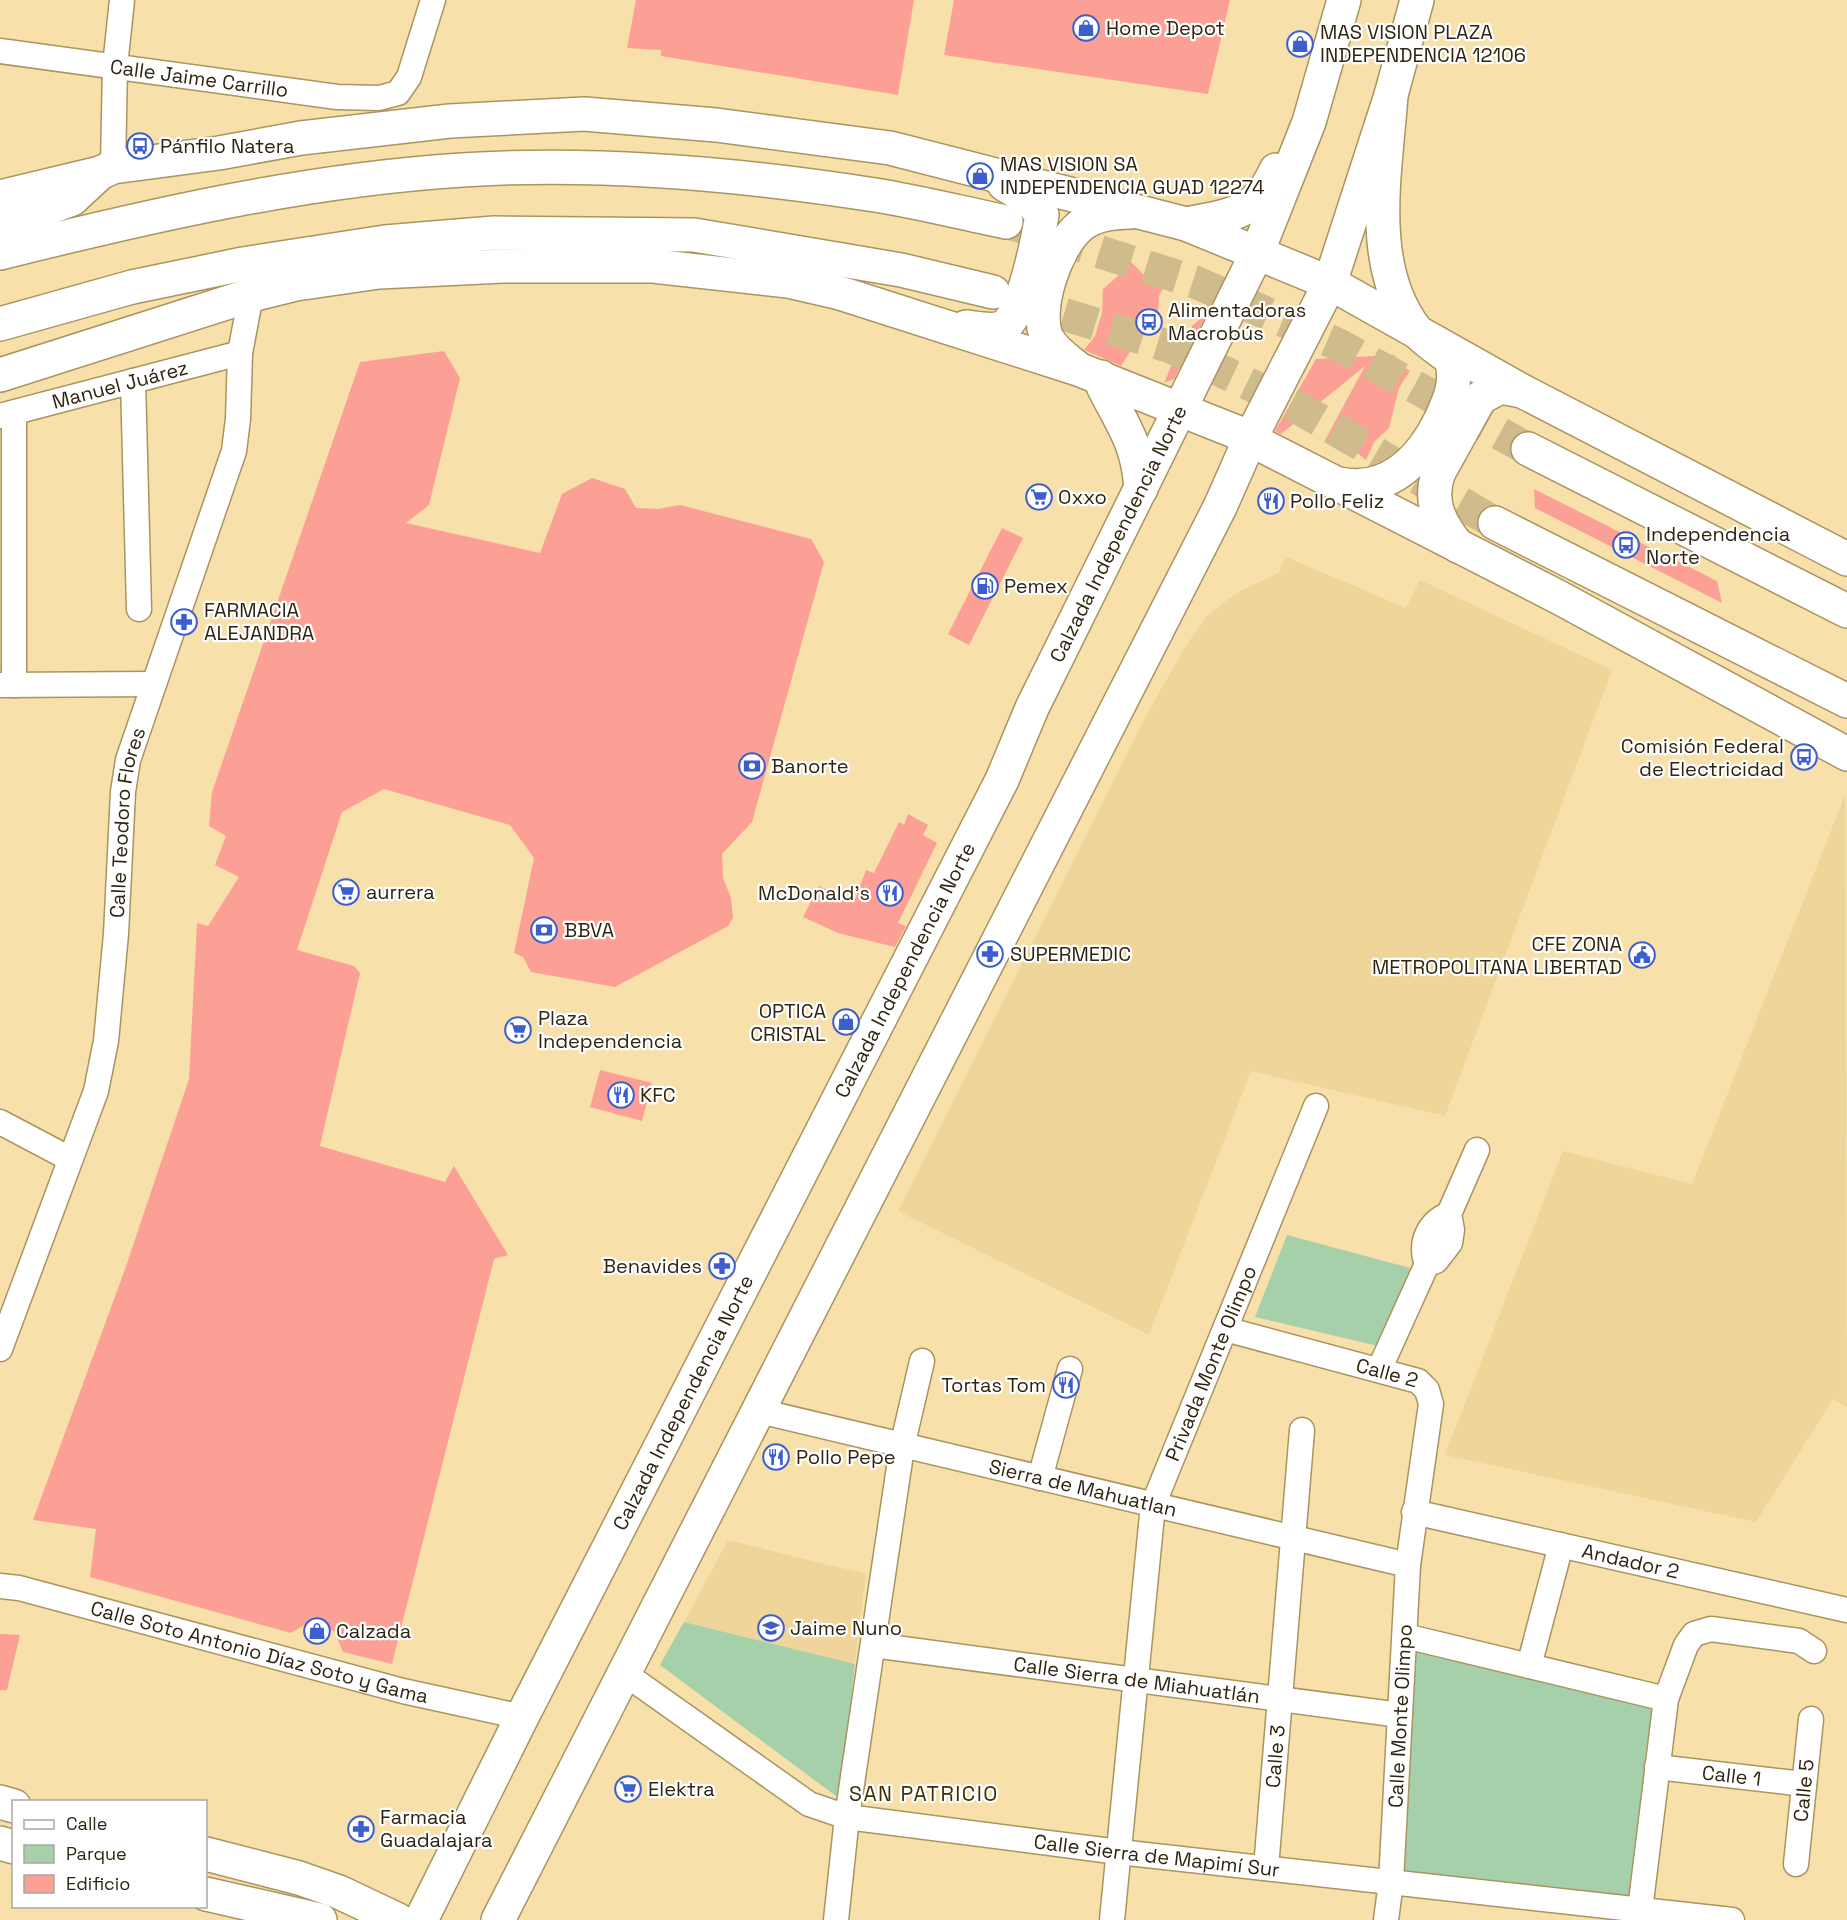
<svg xmlns="http://www.w3.org/2000/svg" width="1847" height="1920" viewBox="0 0 1847 1920" font-family="'Space Grotesk',sans-serif">
	<rect width="100%" height="100%" fill="#f7e0aa"/>
	<g fill="#efd599">
		<polygon points="1286,557 1406,608 1420,580 1612,670 1445,1116 1251,1071 1149,1335 898,1211 1144,719 1185,647 1208,615 1238,592 1278,573"/>
		<polygon points="1845,795 1847,1407 1833,1399 1756,1522 1445,1455 1563,1151 1692,1184"/>
		<polygon points="728,1540 866,1574 855,1664 684,1622"/>
	</g>
	<g fill="#a5d0a9">
		<polygon points="1287,1235 1410,1268 1378,1346 1255,1317"/>
		<polygon points="684,1622 855,1664 840,1799 660,1665"/>
		<polygon points="1405,1636 1666,1699 1640,1910 1391,1882"/>
	</g>
	<g fill="#fca095">
		<polygon points="636,0 914,0 898,95 661,56 661,50 627,48"/>
		<polygon points="954,0 1230,0 1208,94 944,55"/>
		<polygon points="1125,256 1144,275 1168,278 1159,296 1158,315 1144,329 1121,366 1084,350 1095,336 1102,313 1103,289 1118,276"/>
		<polygon points="1212,303 1174,379 1164,383 1175,357 1183,351 1184,341 1191,337 1192,326 1200,319 1204,308"/>
		<polygon points="444,351 460,378 429,505 406,523 540,553 562,494 592,478 625,489 636,508 658,509 680,505 811,539 824,562 752,822 722,854 723,878 731,898 733,918 728,926 615,987 531,972 523,957 514,953 534,858 510,825 384,789 342,812 297,950 354,966 360,973 320,1146 445,1182 454,1166 508,1255 494,1259 392,1664 343,1652 334,1631 308,1623 291,1633 90,1577 96,1529 33,1520 124,1272 189,1079 197,923 208,926 239,877 215,865 226,836 209,826 212,792 360,362"/>
		<polygon points="1394,355 1400,365 1410,371 1399,388 1389,428 1374,442 1366,460 1349,446 1324,442 1365,366 1281,434 1275,431 1316,359"/>
		<polygon points="1534,489 1717,581 1722,603 1535,508"/>
		<polygon points="1002,528 1023,538 969,645 948,634"/>
		<polygon points="908,814 928,825 923,835 937,843 898,923 906,926 895,947 838,933 803,917 819,886 854,902 866,870 874,873 899,822 904,825"/>
		<polygon points="600,1070 652,1083 642,1121 590,1107"/>
		<polygon points="0,1634 20,1635 7,1690 0,1690"/>
	</g>
	<g fill="none" stroke-linecap="round" stroke-linejoin="round">
		<g stroke="#cfbb8b" stroke-width="33" stroke-dasharray="33 16" stroke-linecap="butt">
			<polyline points="1006,222 1195,282 1337,344 1528,449"/>
			<polyline points="1017,300 1171,347 1297,407 1495,523"/>
		</g>
		<g stroke="#aa9460" stroke-width="27">
			<g id="street">
				<path id="s1" d="M0 51 337 97 379 98 398 93 409 77 433 0"/>
				<polyline points="113,167 115,66 122,0"/>
				<polyline points="133,381 139,609"/>
				<polyline points="14,413 14,685"/>
				<path id="s2" d="M0 416 240 353"/>
				<polyline points="0,685 154,684"/>
				<polyline points="0,1122 70,1159"/>
				<path d="M1427 1264C1419 1243 1428 1223 1449 1214"/>
				<path id="s3" d="M1225 1329 1418 1381 1427 1390 1431 1404 1408 1565 1391 1882 1386 1920"/>
				<path id="s4" d="M0 1349 96 1091 106 1041 116 934 123 792 128 760 234 451 238 419 240 353 251 295"/>
				<polyline points="1379,1370 1427,1264 1436,1261 1450,1243 1452,1230 1449,1214 1477,1150"/>
				<path id="s5" d="M759 1411 1408 1565"/>
				<polyline points="1040,1478 1070,1369"/>
				<path id="s6" d="M1414 1512 1847 1610"/>
				<path id="s7" d="M0 1586 19 1588 403 1691 522 1717"/>
				<polyline points="1405,1636 1666,1699"/>
				<path id="s8" d="M873 1645 1400 1715"/>
				<polyline points="1529,1666 1561,1545"/>
				<path id="s9" d="M624 1673 809 1804 847 1817 1119 1852 1732 1920"/>
				<path id="s10" d="M1657 1767 1804 1784"/>
				<path id="s11" d="M1796 1864 1811 1719"/>
				<path id="s12" d="M1266 1868 1302 1430"/>
				<polyline points="1640,1910 1666,1699 1686,1645 1694,1634 1711,1629 1799,1641 1814,1651"/>
				<polyline points="836,1920 847,1817 902,1447 922,1361"/>
				<path id="s13" d="M1112 1920 1153 1505 1316 1106"/>
			</g>
		</g>
		<g stroke="#aa9460" stroke-width="36">
			<g id="secondary">
				<polyline points="0,197 100,173 113,167 219,153 301,138 450,121 584,114 716,125 890,148 1186,224 1330,283 1522,391 1847,559"/>
				<path d="M1186 224C1230 215 1256 215 1276 170"/>
				<polyline points="1257,253 1309,122 1344,0"/>
				<polyline points="1330,283 1391,95 1417,0"/>
				<path d="M966 327C976 328 993 332 1003 327 1023 318 1038 238 1042 215L1029 199 1004 184"/>
				<path d="M1076 367C1065 358 1053 350 1047 338 1034 309 1056 247 1079 227 1093 214 1113 212 1131 212"/>
				<polyline points="0,375 251,295 296,284 379,272 503,266 653,266 788,281 840,293 1078,369 1234,431 1560,598 1847,754"/>
				<path d="M1339 484C1387 494 1420 461 1440 421 1450 399 1458 383 1451 359 1440 350 1423 340 1415 329 1366 264 1386 171 1391 95"/>
				<path d="M1458 546C1439 523 1428 500 1439 472L1480 398 1500 387 1522 391"/>
				<polyline points="0,1802 14,1806"/>
				<polyline points="0,1843 14,1847"/>
				<polyline points="206,1854 299,1878 339,1892 398,1920"/>
				<polyline points="206,1894 320,1920"/>
			</g>
		</g>
		<g stroke="#aa9460" stroke-width="36">
			<g id="primary">
				<path d="M1101 377 1103 386C1123 426 1138 443 1141 489"/>
				<path id="s14" d="M421 1920 522 1717 1002 780 1032 708 1257 253"/>
				<polyline points="498,1920 1220,507 1250,439 1330,283"/>
			</g>
		</g>
		<g stroke="#aa9460" stroke-width="36">
			<g id="highway">
				<polyline points="0,226 72,199 100,173"/>
				<path d="M0 253C152 215 305 180 462 170 600 161 740 174 875 195 919 202 962 213 1006 222"/>
				<polyline points="0,324 132,287 243,264 385,242 494,233 694,235 901,270 993,292"/>
				<polyline points="1528,449 1847,611"/>
				<polyline points="1495,523 1847,701"/>
			</g>
		</g>
		<use href="#street" stroke="#fff" stroke-width="24"/>
		<use href="#secondary" stroke="#fff" stroke-width="33"/>
		<use href="#primary" stroke="#fff" stroke-width="33"/>
		<use href="#highway" stroke="#fff" stroke-width="33"/>
	</g>
	<defs>
		<g id="shop-ring" transform="scale(1.35)"><circle r="9.5" fill="#fff" stroke="#3c5ecf" stroke-width="1.5"/><path d="M-5-2.5h2.3a2.7 3.5 0 0 1 5.4 0H5L5.5 6h-11ZM-1.5-2.5h3a1.5 2.3 0 0 0-3 0Z" fill="#3c5ecf"/></g>
		<g id="bus-ring" transform="scale(1.35)"><circle r="9.5" fill="#fff" stroke="#3c5ecf" stroke-width="1.5"/><path d="M-5-6H5V4H4V6H2V4H-2V6H-4V4H-5ZM-3.5-4V0h7V-4ZM-3.5 1.2v1.5H-2V1.2ZM2 1.2v1.5H3.5V1.2Z" fill="#3c5ecf"/></g>
		<g id="supermarket-ring" transform="scale(1.35)"><circle r="9.5" fill="#fff" stroke="#3c5ecf" stroke-width="1.5"/><path d="M-6-5.5h2.5l.6 2H6L4.5 2H-2.5L-4.4-4H-6ZM-1.5 3.2a1.3 1.3 0 1 0 .1 0ZM3 3.2a1.3 1.3 0 1 0 .1 0Z" fill="#3c5ecf"/></g>
		<g id="restaurant-ring" transform="scale(1.35)"><circle r="9.5" fill="#fff" stroke="#3c5ecf" stroke-width="1.5"/><path d="M-5-6h1v4h1v-4h1v4h1v-4h1v5L-1.5 .5V6h-2V.5L-5-1ZM5-6V6H3V1.5H1.5Q1.5-4 5-6Z" fill="#3c5ecf"/></g>
		<g id="fuel-ring" transform="scale(1.35)"><circle r="9.5" fill="#fff" stroke="#3c5ecf" stroke-width="1.5"/><path d="M-5.5-6h7V0h2V4h1.3V-2.5L3-4.5l.8-.8L6-3V5H2.5V1h-1V6h-7ZM-4.2-4.7v3.2H.2V-4.7Z" fill="#3c5ecf"/></g>
		<g id="pharmacy-ring" transform="scale(1.35)"><circle r="9.5" fill="#fff" stroke="#3c5ecf" stroke-width="1.5"/><path d="M-2-6h4v4h4v4h-4v4h-4v-4h-4v-4h4Z" fill="#3c5ecf"/></g>
		<g id="bank-ring" transform="scale(1.35)"><circle r="9.5" fill="#fff" stroke="#3c5ecf" stroke-width="1.5"/><path d="M-6-4H6V4H-6ZM0-2.3a2.3 2.3 0 1 0 0 4.6a2.3 2.3 0 1 0 0-4.6Z" fill="#3c5ecf"/></g>
		<g id="civic-ring" transform="scale(1.35)"><circle r="9.5" fill="#fff" stroke="#3c5ecf" stroke-width="1.5"/><path d="M-.6-6.5H3V-4.5H.6V-3L4-1V1h2V6H-6V1h2V-1L-.6-3ZM-1.2 2.5V6h2.4V2.5Z" fill="#3c5ecf"/></g>
		<g id="school-ring" transform="scale(1.35)"><circle r="9.5" fill="#fff" stroke="#3c5ecf" stroke-width="1.5"/><path d="M0-5L7-2L0 1L-7-2ZM-4 1L0 2.5L4 1V4Q0 6-4 4Z" fill="#3c5ecf"/></g>
	</defs>
	<g fill-rule="evenodd">
		<use href="#shop-ring" x="1086" y="28"/>
		<use href="#shop-ring" x="1300" y="44"/>
		<use href="#bus-ring" x="140" y="146"/>
		<use href="#shop-ring" x="980" y="176"/>
		<use href="#bus-ring" x="1149" y="322"/>
		<use href="#supermarket-ring" x="1039" y="497"/>
		<use href="#restaurant-ring" x="1271" y="501"/>
		<use href="#bus-ring" x="1626" y="545"/>
		<use href="#fuel-ring" x="985" y="586"/>
		<use href="#pharmacy-ring" x="184" y="622"/>
		<use href="#bus-ring" x="1804" y="757"/>
		<use href="#bank-ring" x="752" y="766"/>
		<use href="#supermarket-ring" x="346" y="892"/>
		<use href="#restaurant-ring" x="890" y="893"/>
		<use href="#bank-ring" x="544" y="930"/>
		<use href="#pharmacy-ring" x="990" y="954"/>
		<use href="#civic-ring" x="1642" y="955"/>
		<use href="#shop-ring" x="846" y="1022"/>
		<use href="#supermarket-ring" x="518" y="1030"/>
		<use href="#restaurant-ring" x="621" y="1095"/>
		<use href="#pharmacy-ring" x="722" y="1266"/>
		<use href="#restaurant-ring" x="1066" y="1385"/>
		<use href="#restaurant-ring" x="776" y="1457"/>
		<use href="#school-ring" x="771" y="1628"/>
		<use href="#shop-ring" x="317" y="1631"/>
		<use href="#supermarket-ring" x="628" y="1789"/>
		<use href="#pharmacy-ring" x="361" y="1829"/>
	</g>
	<g text-anchor="middle" stroke-width="4.5" stroke-linejoin="round" paint-order="stroke">
		<g font-size="20" fill="#2e2510" stroke="#fff" text-anchor="start">
			<text x="1106" y="35">Home Depot</text>
			<text x="1320" y="39">MAS VISION PLAZA<tspan x="1320" dy="23">INDEPENDENCIA 12106</tspan></text>
			<text x="160" y="153">Pánfilo Natera</text>
			<text x="1000" y="171">MAS VISION SA<tspan x="1000" dy="23">INDEPENDENCIA GUAD 12274</tspan></text>
			<text x="1168" y="317">Alimentadoras<tspan x="1168" dy="23">Macrobús</tspan></text>
			<text x="1058" y="504">Oxxo</text>
			<text x="1290" y="508">Pollo Feliz</text>
			<text x="1646" y="541">Independencia<tspan x="1646" dy="23">Norte</tspan></text>
			<text x="1004" y="593">Pemex</text>
			<text x="204" y="617">FARMACIA<tspan x="204" dy="23">ALEJANDRA</tspan></text>
			<text x="1784" y="753" text-anchor="end">Comisión Federal<tspan x="1784" dy="23">de Electricidad</tspan></text>
			<text x="771" y="773">Banorte</text>
			<text x="366" y="899">aurrera</text>
			<text x="870" y="900" text-anchor="end">McDonald's</text>
			<text x="564" y="937">BBVA</text>
			<text x="1622" y="951" text-anchor="end">CFE ZONA<tspan x="1622" dy="23">METROPOLITANA LIBERTAD</tspan></text>
			<text x="1010" y="961">SUPERMEDIC</text>
			<text x="826" y="1018" text-anchor="end">OPTICA<tspan x="826" dy="23">CRISTAL</tspan></text>
			<text x="538" y="1025">Plaza<tspan x="538" dy="23">Independencia</tspan></text>
			<text x="640" y="1102">KFC</text>
			<text x="702" y="1273" text-anchor="end">Benavides</text>
			<text x="1046" y="1392" text-anchor="end">Tortas Tom</text>
			<text x="796" y="1464">Pollo Pepe</text>
			<text x="790" y="1635">Jaime Nuno</text>
			<text x="336" y="1638">Calzada</text>
			<text x="648" y="1796">Elektra</text>
			<text x="380" y="1824">Farmacia<tspan x="380" dy="23">Guadalajara</tspan></text>
		</g>
		<g font-size="20" fill="#2e2510" stroke="#fff">
			<text dy="7" stroke="none"><textPath href="#s1" startOffset="201">Calle Jaime Carrillo</textPath></text>
			<text dy="7" stroke="none"><textPath href="#s2" startOffset="124">Manuel Juárez</textPath></text>
			<text dy="7" stroke="none"><textPath href="#s14" startOffset="1552">Calzada Independencia Norte</textPath></text>
			<text dy="7" stroke="none"><textPath href="#s4" startOffset="546">Calle Teodoro Flores</textPath></text>
			<text dy="7" stroke="none"><textPath href="#s14" startOffset="1066">Calzada Independencia Norte</textPath></text>
			<text dy="7" stroke="none"><textPath href="#s13" startOffset="570">Privada Monte Olimpo</textPath></text>
			<text dy="7" stroke="none"><textPath href="#s3" startOffset="168">Calle 2</textPath></text>
			<text dy="7" stroke="none"><textPath href="#s14" startOffset="580">Calzada Independencia Norte</textPath></text>
			<text dy="7" stroke="none"><textPath href="#s5" startOffset="333">Sierra de Mahuatlan</textPath></text>
			<text dy="7" stroke="none"><textPath href="#s6" startOffset="222">Andador 2</textPath></text>
			<text dy="7" stroke="none"><textPath href="#s7" startOffset="268">Calle Soto Antonio Díaz Soto y Gama</textPath></text>
			<text dy="7" stroke="none"><textPath href="#s8" startOffset="266">Calle Sierra de Miahuatlán</textPath></text>
			<text transform="translate(1400 1716) rotate(-87)" y="7">Calle Monte Olimpo</text>
			<text dy="7" stroke="none"><textPath href="#s12" startOffset="112">Calle 3</textPath></text>
			<text dy="7" stroke="none"><textPath href="#s10" startOffset="75">Calle 1</textPath></text>
			<text dy="7" stroke="none"><textPath href="#s11" startOffset="74">Calle 5</textPath></text>
			<text dy="7" stroke="none"><textPath href="#s9" startOffset="579">Calle Sierra de Mapimí Sur</textPath></text>
		</g>
		<g font-size="21" letter-spacing="1.5" fill="#3d2e05" stroke="#fff">
			<text x="924" y="1801">SAN PATRICIO</text>
		</g>
	</g>
	<rect x="12" y="1800" width="195" height="108" fill="#ffffff" stroke="#aba89f" stroke-width="1.5"/>
	<rect x="24" y="1820" width="30" height="9" fill="#ffffff" stroke="#aba89f" stroke-width="1.5"/>
	<text x="66" y="1830" font-size="18" fill="#2e2510">Calle</text>
	<rect x="24" y="1845" width="30" height="18" fill="#a5d0a9" stroke="#aba89f" stroke-width="1.5"/>
	<text x="66" y="1860" font-size="18" fill="#2e2510">Parque</text>
	<rect x="24" y="1875" width="30" height="18" fill="#fca095" stroke="#aba89f" stroke-width="1.5"/>
	<text x="66" y="1890" font-size="18" fill="#2e2510">Edificio</text>
</svg>
